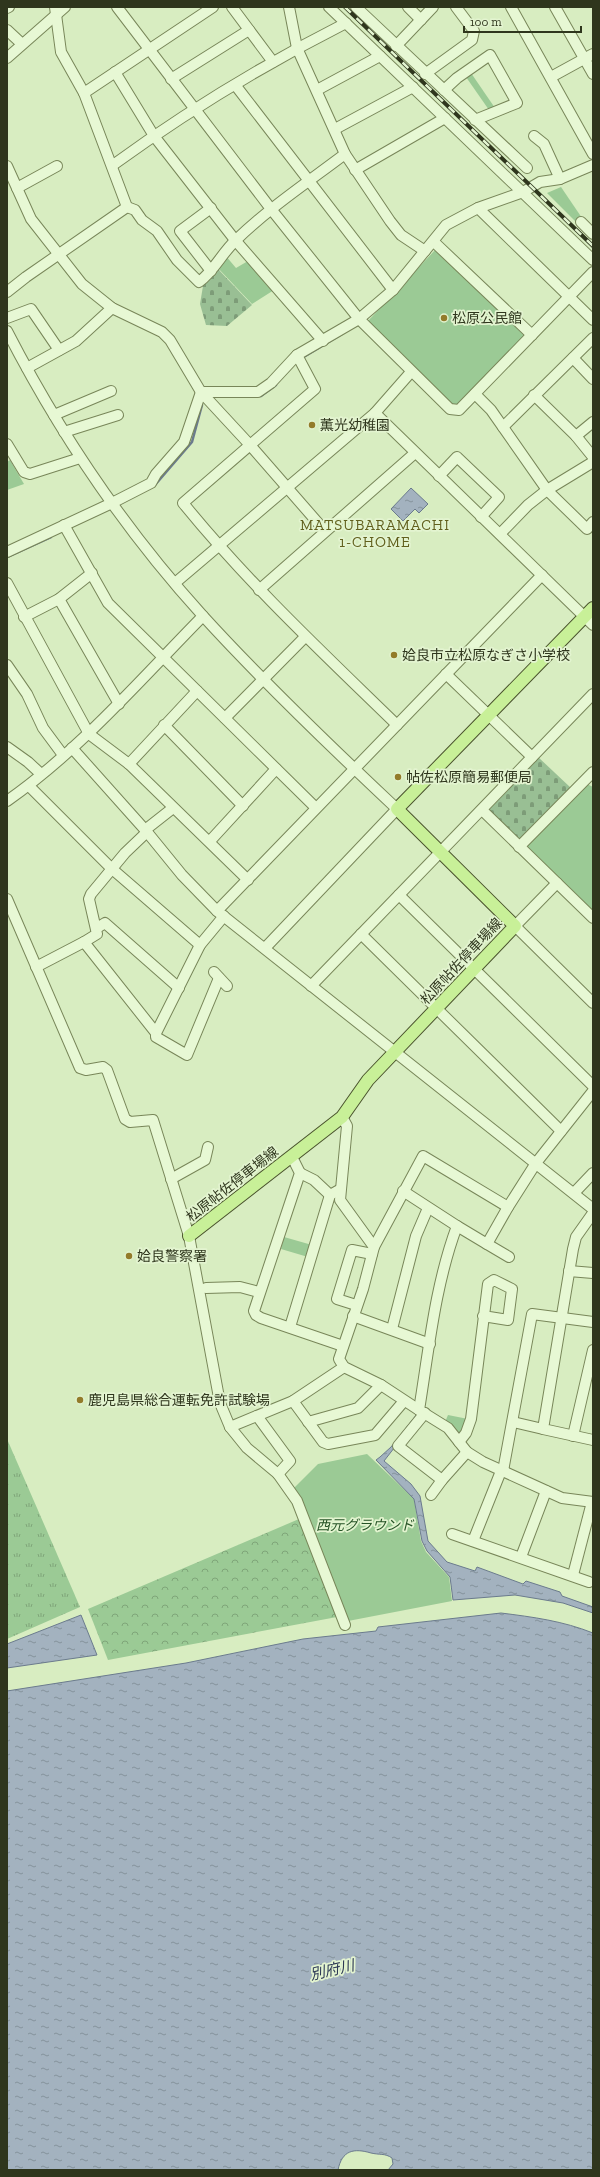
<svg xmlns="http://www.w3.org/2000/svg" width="600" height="2177" viewBox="0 0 600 2177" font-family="'Zilla Slab','Noto Sans JP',serif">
	<defs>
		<pattern id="grass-tufts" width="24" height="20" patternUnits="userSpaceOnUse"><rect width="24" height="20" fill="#9bca95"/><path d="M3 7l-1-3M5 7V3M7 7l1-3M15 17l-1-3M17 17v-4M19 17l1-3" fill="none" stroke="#7fa579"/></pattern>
		<pattern id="forest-crowns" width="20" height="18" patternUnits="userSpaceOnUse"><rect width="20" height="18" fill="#9bca95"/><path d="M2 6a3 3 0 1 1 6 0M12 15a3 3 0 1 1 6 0" fill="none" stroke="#7fa579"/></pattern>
		<pattern id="cemetery-stones" width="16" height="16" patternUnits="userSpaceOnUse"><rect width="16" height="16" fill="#99bf94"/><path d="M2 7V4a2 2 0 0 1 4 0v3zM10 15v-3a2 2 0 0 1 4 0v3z" fill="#7d9c78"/></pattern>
		<pattern id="water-ripples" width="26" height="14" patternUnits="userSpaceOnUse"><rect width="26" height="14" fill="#a3b2bf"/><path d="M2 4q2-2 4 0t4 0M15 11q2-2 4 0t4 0" fill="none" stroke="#85929b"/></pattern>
	</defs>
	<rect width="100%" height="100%" fill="#d8edc1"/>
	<polygon fill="url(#grass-tufts)" points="7,1439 80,1607 7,1639"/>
	<polygon fill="url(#forest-crowns)" points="299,1519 337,1617 108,1660 88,1609"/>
	<g fill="url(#cemetery-stones)">
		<polygon points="217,268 252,305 227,326 206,325 200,304 204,280"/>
		<polygon points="537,756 571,788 521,842 486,809"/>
	</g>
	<g fill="#9bca95">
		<polygon points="471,73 495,108 489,110 466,77"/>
		<polygon points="561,187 582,218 576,222 547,193"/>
		<polygon points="437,248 525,334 524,338 458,406 452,406 367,322"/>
		<polygon points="225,255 236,268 248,261 274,290 252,304 216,266"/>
		<polygon points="10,460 24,484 7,490 7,462"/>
		<polygon points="585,783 593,787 593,914 528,850 526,844"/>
		<polygon points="284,1237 312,1245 308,1257 281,1249"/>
		<polygon points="448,1415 468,1419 461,1434 457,1436 445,1422"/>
		<polygon points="367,1454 414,1499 421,1541 426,1552 449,1577 452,1601 348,1621 292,1490 318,1464"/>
	</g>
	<g fill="url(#water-ripples)" stroke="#6b7b8d">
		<polygon points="411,488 428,504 419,513 415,509 403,521 391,509"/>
		<polygon points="417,1414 419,1416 384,1461 411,1484 420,1496 428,1541 447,1562 475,1571 477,1567 523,1584 526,1581 560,1592 562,1596 593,1607 593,1613 563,1603 515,1595 453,1600 450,1577 427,1551 422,1541 414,1499 376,1460 380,1457 391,1447"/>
		<path d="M501 1613C533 1617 563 1621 593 1633V2170H388L393 2164 392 2158C385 2153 379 2155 371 2153 354 2148 342 2150 338 2170H7V1691L186 1663 303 1639 376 1631 378 1627Z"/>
		<polygon points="81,1615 97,1655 7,1668 7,1644"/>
	</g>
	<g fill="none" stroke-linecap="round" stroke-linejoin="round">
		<g stroke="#6b7b8d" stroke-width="2.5">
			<polyline points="302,358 342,334"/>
			<polyline points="261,396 276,385"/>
			<polyline points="155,485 192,442 202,405"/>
			<polyline points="7,557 51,537"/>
		</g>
		<g stroke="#788659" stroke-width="12">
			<g id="minor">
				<polyline points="55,7 61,52 84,93"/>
				<polyline points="117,7 271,209 359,319 450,409 459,410 593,272"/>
				<polyline points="232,7 273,62"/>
				<polyline points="289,7 297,48 345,154 390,221 401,235 425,251"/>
				<polyline points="329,7 593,260"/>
				<polyline points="356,7 527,168"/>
				<polyline points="408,7 421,20"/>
				<polyline points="511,7 593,154"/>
				<polyline points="555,7 593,74"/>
				<polyline points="7,8 9,7"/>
				<polyline points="7,30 22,44"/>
				<polyline points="396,46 433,7"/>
				<polyline points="7,58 65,7"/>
				<polyline points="115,72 154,136 235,240 323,341"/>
				<polyline points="425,74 472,40 474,31 456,7"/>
				<polyline points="551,77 593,54"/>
				<polyline points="171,79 249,30"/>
				<polyline points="236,86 393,290"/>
				<polyline points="317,90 380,56"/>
				<polyline points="444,90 457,78 490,55 517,103 475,120"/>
				<polyline points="335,129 413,87"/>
				<polyline points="534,136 544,144 560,179"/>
				<path d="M113 165C186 112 265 64 346 23"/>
				<polyline points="7,166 31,219 82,284 112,308 162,332 170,340 201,392 250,445 325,531"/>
				<polyline points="355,170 445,118"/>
				<polyline points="17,188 57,166"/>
				<path d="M127 207 135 210 142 220 157 231 177 260 199 282C214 271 222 253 236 240 269 208 308 182 345 154"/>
				<polyline points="211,208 180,231 211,271"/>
				<polyline points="478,208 593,320"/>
				<polyline points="581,222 593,234"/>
				<polyline points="434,242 532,335"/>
				<polyline points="7,292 26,277 127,207 84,93 213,7"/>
				<polyline points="7,318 31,309 59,350"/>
				<path d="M7 331C60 434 125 530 203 616 264 683 331 747 397 809L265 948"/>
				<path d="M297 355 315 389 183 503C248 583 323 653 397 725"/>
				<polyline points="573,358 593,379"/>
				<polyline points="27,368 76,341 112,308"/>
				<polyline points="201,392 258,392 271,383 297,355 359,319 393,290 446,225 478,208 523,192 540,182 560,179 593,165"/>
				<polyline points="475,394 491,410 547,490 587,529 593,522"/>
				<polyline points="534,395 576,436 593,457"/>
				<polyline points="375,413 593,625"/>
				<polyline points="54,415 111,391"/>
				<polyline points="503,427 593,338"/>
				<polyline points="64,432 118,415"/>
				<polyline points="576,436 593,422"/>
				<polyline points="7,444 24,472 30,474 80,458"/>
				<polyline points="439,476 457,457 499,497 481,517"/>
				<polyline points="64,525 108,603 315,807"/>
				<polyline points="500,534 528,505 547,490 593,462"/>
				<polyline points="7,552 112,503 151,483 156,474 184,442 201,392"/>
				<polyline points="7,583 89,734 129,764 248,880"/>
				<polyline points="175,583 375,413 411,372"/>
				<polyline points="259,590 415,453"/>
				<polyline points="59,599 119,704"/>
				<polyline points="24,617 59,599 92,573"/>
				<polyline points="7,665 27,694 43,728 63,755"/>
				<polyline points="446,674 532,757"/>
				<polyline points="225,718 305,637"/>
				<polyline points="164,725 243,806"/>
				<polyline points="7,747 28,762 41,774"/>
				<polyline points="72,748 147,832 182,875 217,911 593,1209"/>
				<polyline points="129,764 197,691"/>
				<polyline points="29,786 111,868 200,945"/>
				<path d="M7 801C81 749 140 680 203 616"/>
				<polyline points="482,810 593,918"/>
				<polyline points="145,830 173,808"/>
				<polyline points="147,832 125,853 91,894 89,899 97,934 84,942 156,1033 200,945 224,916"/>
				<polyline points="210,841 276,769"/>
				<polyline points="519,847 593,772"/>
				<polyline points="557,883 515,926 593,1003"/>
				<polyline points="399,895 593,1086"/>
				<polyline points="7,899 80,1068 86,1070 103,1067 107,1070 125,1119 130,1122 153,1120 189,1236 220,1403 230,1427 247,1448 278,1474 297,1501 345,1625"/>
				<polyline points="217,911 542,575"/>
				<polyline points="97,928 105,923 179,988"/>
				<polyline points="361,934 561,1131"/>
				<polyline points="36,967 84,942"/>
				<polyline points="214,972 227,986"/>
				<polyline points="311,986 593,694"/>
				<polyline points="156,1033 156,1037 187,1055 219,978"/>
				<path d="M593 1091 536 1163 508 1207 487 1244 457 1226C435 1285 429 1349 419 1410L448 1428 467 1452 483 1462 562 1498 593 1502"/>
				<polyline points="342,1117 347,1126 340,1200 374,1247"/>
				<polyline points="292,1157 300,1173 254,1311 256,1315 261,1318 343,1346"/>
				<polyline points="300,1173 314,1180 330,1195"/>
				<polyline points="171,1179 205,1160 208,1147"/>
				<polyline points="403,1191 457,1226"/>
				<polyline points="574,1193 593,1173"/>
				<polyline points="593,1213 576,1237 573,1249 543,1429 593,1440"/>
				<polyline points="487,1244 509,1257"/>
				<polyline points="569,1271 593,1273"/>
				<polyline points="206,1288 240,1287 259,1292"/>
				<polyline points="356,1305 337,1299 352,1250 372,1254"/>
				<polyline points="353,1316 430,1344"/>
				<polyline points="290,1327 330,1195 339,1190"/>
				<polyline points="392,1329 416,1236 428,1208"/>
				<polyline points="293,1401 323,1442 328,1444 375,1435 404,1401"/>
				<polyline points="419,1410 381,1385 344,1367 339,1359 363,1289 374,1247 423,1156 508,1207"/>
				<polyline points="425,1413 398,1446 442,1480 467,1452"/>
				<polyline points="257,1416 290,1461 278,1474"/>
				<polyline points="308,1422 358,1408 381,1385"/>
				<polyline points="513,1422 543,1429"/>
				<polyline points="230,1427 293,1401 344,1367"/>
				<polyline points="573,1436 593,1350"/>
				<polyline points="459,1442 466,1433 471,1419 488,1284 494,1280 512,1289 508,1320 483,1316"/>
				<polyline points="503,1471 532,1314 593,1322"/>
				<polyline points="431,1495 442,1480"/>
				<polyline points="452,1534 589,1582"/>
				<polyline points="473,1541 501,1471"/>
				<polyline points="521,1557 546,1491"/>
				<polyline points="573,1575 592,1502"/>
			</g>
		</g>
		<g stroke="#4a532d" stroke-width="14">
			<polyline id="major" points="189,1236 342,1117 368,1080 515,926 397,809 593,608"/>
		</g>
		<use href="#minor" stroke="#e7f8d4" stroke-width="10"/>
		<use href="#major" stroke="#c8f098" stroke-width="12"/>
		<g stroke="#2f361d" stroke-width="4">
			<polyline id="rail" points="345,7 593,246"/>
		</g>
		<use href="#rail" stroke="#e3f4d0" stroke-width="2.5" stroke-dasharray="8" stroke-linecap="butt"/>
	</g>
	<g fill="#937b2a" stroke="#e3f4d0" stroke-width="1.5">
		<circle cx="444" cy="318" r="4"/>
		<circle cx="312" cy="425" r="4"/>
		<circle cx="394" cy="655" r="4"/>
		<circle cx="398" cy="777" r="4"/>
		<circle cx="129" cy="1256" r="4"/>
		<circle cx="80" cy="1400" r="4"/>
	</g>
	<g text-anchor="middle" stroke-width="3.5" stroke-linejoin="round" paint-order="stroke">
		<g font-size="14" fill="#2f361d" stroke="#e3f4d0" text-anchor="start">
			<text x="452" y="323">松原公民館</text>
			<text x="320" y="430">薫光幼稚園</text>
			<text x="402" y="660">姶良市立松原なぎさ小学校</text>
			<text x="406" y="782">帖佐松原簡易郵便局</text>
			<text x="137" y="1261">姶良警察署</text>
			<text x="88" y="1405">鹿児島県総合運転免許試験場</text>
		</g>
		<g font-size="14" fill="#2f361d" stroke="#e3f4d0">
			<text transform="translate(461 961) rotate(-47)" y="5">松原帖佐停車場線</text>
			<text transform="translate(232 1184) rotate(-38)" y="5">松原帖佐停車場線</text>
		</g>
		<g font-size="14" font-style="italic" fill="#245225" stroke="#e3f4d0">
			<text x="365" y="1530">西元グラウンド</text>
		</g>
		<g font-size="15" letter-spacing="1" fill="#61601d" stroke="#e3f4d0">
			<text x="375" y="530">MATSUBARAMACHI<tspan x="375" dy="17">1-CHOME</tspan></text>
		</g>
		<g font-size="15" font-style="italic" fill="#2c3855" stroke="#e3f4d0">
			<text transform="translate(332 1970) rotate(-13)" y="5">別府川</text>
		</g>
	</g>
	<rect width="600" height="2177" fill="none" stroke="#2f361d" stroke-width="16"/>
	<path d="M464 26v6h117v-6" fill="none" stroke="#2f361d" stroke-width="2"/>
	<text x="470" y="26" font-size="12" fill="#2f361d" stroke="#e3f4d0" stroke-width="3" paint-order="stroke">100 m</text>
</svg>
